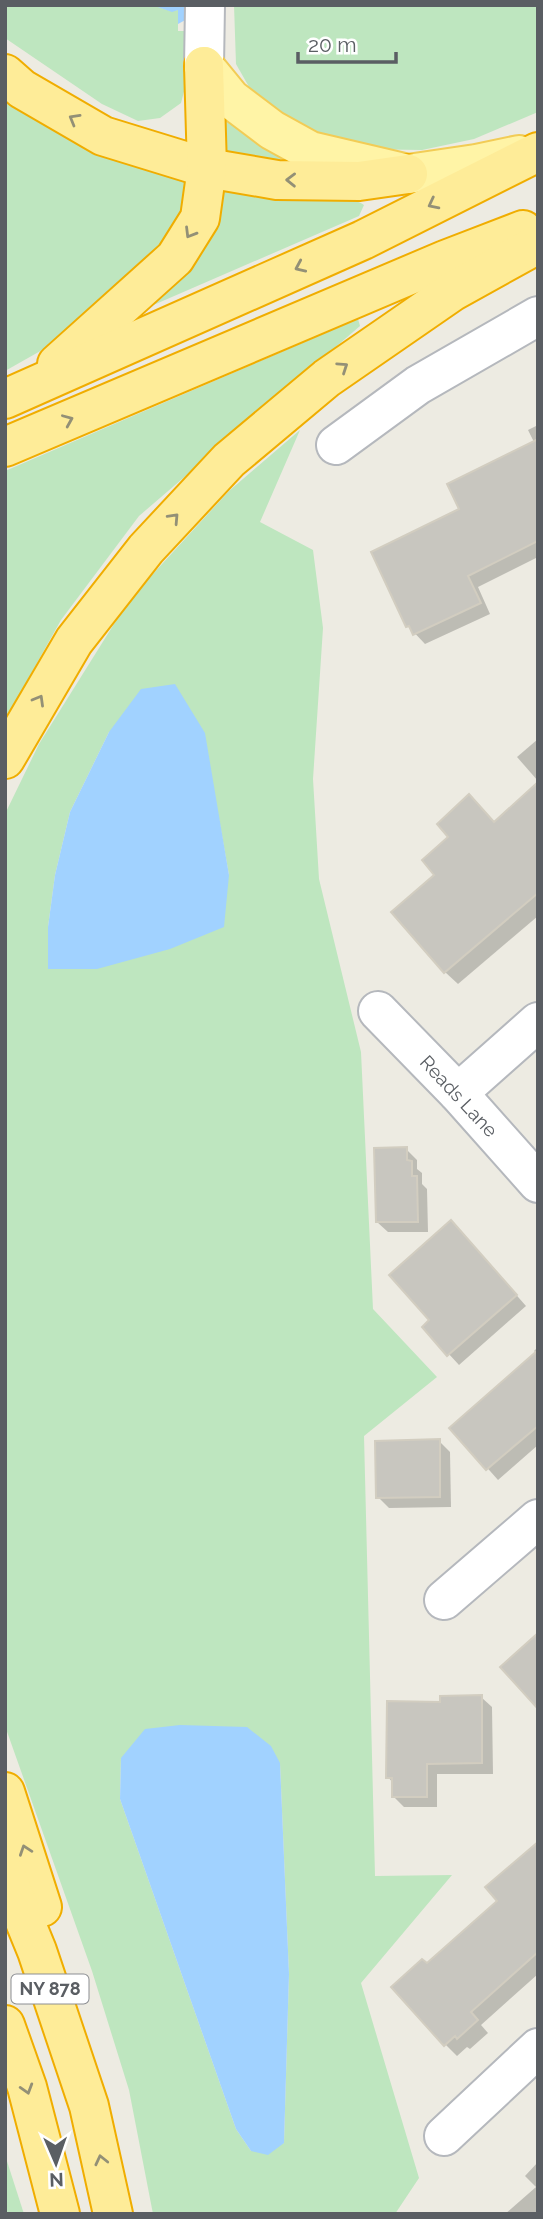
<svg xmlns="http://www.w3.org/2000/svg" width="543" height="2219" viewBox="0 0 543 2219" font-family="Raleway,sans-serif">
	<rect width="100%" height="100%" fill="#edebe2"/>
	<g fill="#bee6bf" fill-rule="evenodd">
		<polygon points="5,5 152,5 171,11 178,10 178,31 188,31 187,80 181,103 160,118 138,121 102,104 5,38"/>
		<polygon points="234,5 538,5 538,112 474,139 422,150 357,149 261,108 236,64"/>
		<polygon points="209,88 298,154 271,162 217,157"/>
		<polygon points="5,89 190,182 178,235 51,345 5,371"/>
		<path d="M218 187C247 193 276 199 305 201 324 201 348 194 364 205L359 216 135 313Z"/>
		<polygon points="358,319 360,326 139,516 61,620 5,720 5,471"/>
		<path d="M300 430 260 522 313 550 323 628 313 779 319 879 361 1052 373 1309 437 1377 364 1436 375 1876 452 1875 361 1983 419 2178 395 2214H153L129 2090 92 1971 5 1726V814L39 744 129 600 229 491ZM109 732 219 819 229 875 48 968V927L55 875 70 812ZM121 1758 280 1763 289 1974 284 2143 251 2151 236 2129 120 1799Z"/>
		<polygon points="5,2155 24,2214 5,2214"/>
	</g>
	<g fill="#a1d2ff">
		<polygon points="152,5 213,5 178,24 178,10 172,12"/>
		<polygon points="175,684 205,733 229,875 224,927 170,949 97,969 48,969 48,927 55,875 70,812 109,732 141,689"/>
		<polygon points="180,1725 247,1727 271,1746 280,1763 289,1974 284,2143 268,2155 251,2151 236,2129 120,1799 121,1758 145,1729"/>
	</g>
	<g fill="#0003">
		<polygon points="538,425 538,557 478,587 490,614 425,644 408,626 461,510 534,442 528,430"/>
		<polygon points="538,739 538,781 517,757"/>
		<polygon points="538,785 538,916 458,984 445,972 495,824"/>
		<polygon points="406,1149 417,1160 417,1169 422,1173 422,1184 427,1189 428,1232 388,1232 377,1222"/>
		<polygon points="462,1233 526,1306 459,1365 424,1327 432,1321"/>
		<polygon points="538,1347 538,1445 498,1480 452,1428 536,1353 534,1351"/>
		<polygon points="439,1441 450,1452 451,1507 389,1508 378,1497"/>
		<polygon points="481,1697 492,1707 493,1774 437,1774 437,1807 404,1807 393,1796 393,1783 388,1777 442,1703"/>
		<polygon points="538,1844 538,1974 481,2025 488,2033 470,2049 467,2047 457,2056 445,2044 427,1966 500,1902"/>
		<polygon points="538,2162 538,2214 505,2214 536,2187 525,2176"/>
	</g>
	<g fill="#c8c6bf" stroke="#d2cdc0" stroke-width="2">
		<polygon points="538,439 538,541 468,576 481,603 413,635 409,626 406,627 371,552 459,509 447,484"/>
		<polygon points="538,782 538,893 444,973 391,912 434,875 422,860 448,837 437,824 469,794 494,822"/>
		<polygon points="407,1147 407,1160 412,1161 412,1176 417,1176 418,1222 376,1222 374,1148"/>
		<polygon points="451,1220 517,1295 447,1356 422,1327 429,1320 389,1275"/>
		<polygon points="538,1350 538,1426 486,1470 449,1428"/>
		<polygon points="440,1439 440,1497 376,1498 375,1441"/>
		<polygon points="538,1633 538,1709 500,1667"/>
		<polygon points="482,1695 482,1763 427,1764 427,1797 392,1797 392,1778 386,1778 387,1701 440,1702 440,1696"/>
		<polygon points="538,1842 538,1952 471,2012 478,2020 457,2039 455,2036 444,2046 391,1987 422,1959 427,1963 497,1901 485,1887"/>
	</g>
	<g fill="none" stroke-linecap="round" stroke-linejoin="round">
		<g stroke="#b5b8bd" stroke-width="42">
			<g id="minor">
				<polyline points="204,66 205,5"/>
				<polyline points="336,445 418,385 538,316"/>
				<polyline points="378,1011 458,1093 538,1183"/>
				<polyline points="458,1093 538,1022"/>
				<polyline points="444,1600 538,1519"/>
				<polyline points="444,2136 538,2048"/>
			</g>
		</g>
		<g stroke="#f2cc56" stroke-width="42">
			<polyline id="primary" points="204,66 231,99 272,130 310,151 408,174 476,164 519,155"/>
		</g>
		<g stroke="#f0ad00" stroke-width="42">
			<g id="trunk">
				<polyline points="5,74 22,89 103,136 207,168 277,180 359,181 408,174"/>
				<polyline points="57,364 175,258 200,218 207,168 204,66"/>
				<polyline points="5,399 363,240 538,152"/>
				<polyline points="5,447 445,260 523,230"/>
				<polyline points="5,759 74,641 146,549 229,460 327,378 453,291 538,244"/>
				<polyline points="5,1792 42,1907"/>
				<polyline points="5,1873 37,1951 89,2106 113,2214"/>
				<polyline points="5,2025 27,2087 60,2214"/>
			</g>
		</g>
		<use href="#minor" stroke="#fff" stroke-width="38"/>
		<use href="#primary" stroke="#fff4a6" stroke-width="38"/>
		<use href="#trunk" stroke="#feec98" stroke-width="38"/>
	</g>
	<defs><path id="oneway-chevron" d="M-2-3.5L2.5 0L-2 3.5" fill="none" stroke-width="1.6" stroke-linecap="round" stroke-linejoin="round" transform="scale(1.75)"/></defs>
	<g stroke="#939076">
		<use href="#oneway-chevron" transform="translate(74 119) rotate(-150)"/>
		<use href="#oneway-chevron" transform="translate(291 180) rotate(-179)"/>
		<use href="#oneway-chevron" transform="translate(433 204) rotate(153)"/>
		<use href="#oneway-chevron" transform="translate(190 233) rotate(121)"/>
		<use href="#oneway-chevron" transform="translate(300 267) rotate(156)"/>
		<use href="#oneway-chevron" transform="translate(343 367) rotate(-34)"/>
		<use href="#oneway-chevron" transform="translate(68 420) rotate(-23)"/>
		<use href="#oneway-chevron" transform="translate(174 518) rotate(-47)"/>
		<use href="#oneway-chevron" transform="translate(39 700) rotate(-60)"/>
		<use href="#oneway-chevron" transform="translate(25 1850) rotate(-109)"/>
		<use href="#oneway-chevron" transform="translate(27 2089) rotate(73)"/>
		<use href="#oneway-chevron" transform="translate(101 2160) rotate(-103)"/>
	</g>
	<g text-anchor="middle" stroke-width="5" stroke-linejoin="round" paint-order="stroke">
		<rect fill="#fff" stroke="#8c8e92" stroke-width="2" x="11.5" y="1974.5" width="77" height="29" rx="5"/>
		<g font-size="18" font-weight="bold" fill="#5a5e63">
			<text x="50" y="1995">NY 878</text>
		</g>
		<g font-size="19" fill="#5a5e63" stroke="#fff">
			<text transform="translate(459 1096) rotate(47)" y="7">Reads Lane</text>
		</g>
	</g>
	<rect width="543" height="2219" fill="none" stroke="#5a5e63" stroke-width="14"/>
	<g transform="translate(56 2163) rotate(178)" stroke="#ffffff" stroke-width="5" paint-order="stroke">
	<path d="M0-5L12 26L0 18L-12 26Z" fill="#5a5e63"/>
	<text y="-10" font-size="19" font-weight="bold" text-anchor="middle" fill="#5a5e63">N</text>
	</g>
	<path d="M298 52v10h98v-10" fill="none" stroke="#5a5e63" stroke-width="3.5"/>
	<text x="308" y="52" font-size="21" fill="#5a5e63" stroke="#ffffff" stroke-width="5" paint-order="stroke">20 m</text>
</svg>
